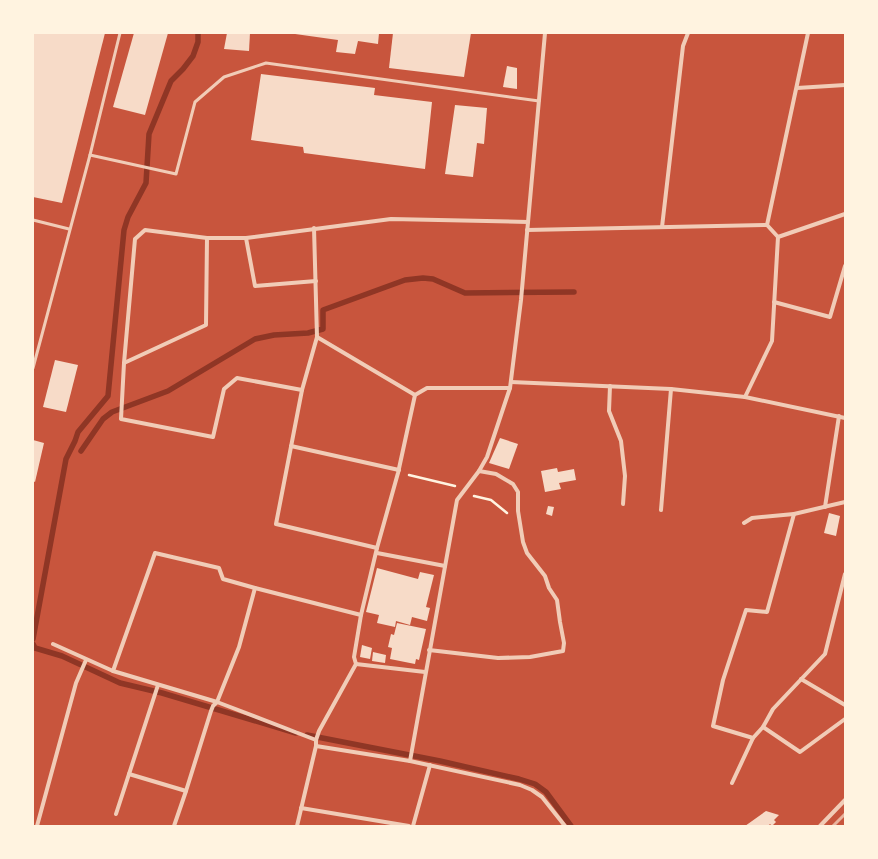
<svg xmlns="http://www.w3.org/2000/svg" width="878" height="859" viewBox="0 0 878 859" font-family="Inter,sans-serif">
	<rect width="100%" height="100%" fill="#c8553d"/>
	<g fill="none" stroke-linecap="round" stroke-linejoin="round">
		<g stroke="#8f3625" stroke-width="5.5">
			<polyline points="81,451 103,419 112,412 168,391 255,339 274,335 308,333 323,329 323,310 405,280 423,278 433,279 465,293 574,292"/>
			<polyline points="33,639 66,459 75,441 78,432 108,396 124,230 128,217 146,183 149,134 171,81 183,69 193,56 198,42 198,33"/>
			<polyline points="33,644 35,648 62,656 120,683 162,693 296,733"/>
			<polyline points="307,735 440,761 519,779 535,784 546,792 571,826"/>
		</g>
	</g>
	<g fill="#f7dbc8">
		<polygon points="33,33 105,33 62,203 33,197"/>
		<polygon points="134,33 168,33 145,115 113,107"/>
		<polygon points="227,33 250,33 249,51 224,49"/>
		<polygon points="288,33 379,33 378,44 358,41 355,54 336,52 338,40"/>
		<polygon points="393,33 471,33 464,77 389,68"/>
		<polygon points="507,66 517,68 517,89 503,87"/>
		<polygon points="261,74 375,88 374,95 432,102 425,169 304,153 303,147 251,140"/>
		<polygon points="455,105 487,108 484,144 477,143 473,177 445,174"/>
		<polygon points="55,360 78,365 66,412 43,407"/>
		<polygon points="500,438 518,444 509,469 489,463"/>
		<polygon points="33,440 44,443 35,482 33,481"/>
		<polygon points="557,468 558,472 574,469 576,480 559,483 561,489 545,492 541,471"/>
		<polygon points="548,506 554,507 552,516 546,514"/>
		<polygon points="829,513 840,516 836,536 824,533"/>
		<polygon points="377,568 418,579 420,572 434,575 426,607 430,608 427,621 412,617 410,625 396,621 395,627 377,623 379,615 366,612"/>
		<polygon points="397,623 426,629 419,660 416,659 415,664 390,659 392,648 388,647 391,634 394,635"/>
		<polygon points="362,645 372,648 370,659 360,657"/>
		<polygon points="373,652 386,655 385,663 372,661"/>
		<polygon points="766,811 779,815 774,820 776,822 772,826 770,824 768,826 745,826"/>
	</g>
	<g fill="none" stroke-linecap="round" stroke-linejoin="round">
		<g stroke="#fff3e0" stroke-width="2.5">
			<polyline points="409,475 455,486"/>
			<polyline points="474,496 491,500 507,513"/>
		</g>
		<g stroke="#f1ccb7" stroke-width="3">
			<polyline points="90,155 176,174 195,102 224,77 266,63 539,101"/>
			<polyline points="33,220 69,229"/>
			<polyline points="33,368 90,155 120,33"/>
		</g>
		<g stroke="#f1ccb7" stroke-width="4">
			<polyline points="797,88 845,85"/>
			<polyline points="767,225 808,33"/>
			<polyline points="662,227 683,46 688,33"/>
			<polyline points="314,228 317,337"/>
			<polyline points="527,230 767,225 778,237"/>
			<polyline points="246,238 255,286 316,281"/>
			<polyline points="774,302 830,317 845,266"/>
			<polyline points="124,363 206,325 207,238"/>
			<polyline points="511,382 671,389 745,397 845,418"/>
			<polyline points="610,386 609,411 621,441 625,476 623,504"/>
			<polyline points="302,390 237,378 224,389 213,437 121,419 124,363 135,239 145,230 207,238 246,238 391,219 528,222"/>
			<polyline points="745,397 772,341 778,237 845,214"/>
			<polyline points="291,446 399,470"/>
			<polyline points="845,502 794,514 767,612 746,610 723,680 713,726 753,738 763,727 773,709 825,654 845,574"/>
			<polyline points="825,507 839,416"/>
			<polyline points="661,510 671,389"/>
			<polyline points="744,523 752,518 794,514"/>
			<polyline points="377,548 276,524 302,390 317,337 415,395"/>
			<polyline points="377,553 445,566"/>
			<polyline points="53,644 113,671 217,702 316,740"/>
			<polyline points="429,650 498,658 530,657 563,651 564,643 560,622 557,600 549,588 545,576 527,553 523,542 518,511 518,492 513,484 496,474 479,471"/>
			<polyline points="356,664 425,672"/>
			<polyline points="113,671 155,553 219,568 223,579 255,588 361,615"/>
			<polyline points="801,679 845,705"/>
			<polyline points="763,727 800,752 845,719"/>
			<polyline points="316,746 410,761 520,785 532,790 542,797 565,826"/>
			<polyline points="410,761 457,500 479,471 487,457 510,388 521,300 545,33"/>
			<polyline points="129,774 186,791"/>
			<polyline points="732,783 753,738"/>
			<polyline points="301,808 409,826"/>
			<polyline points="116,814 158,685"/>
			<polyline points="37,826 76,683 86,660"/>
			<polyline points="174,826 186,791 211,711 213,706 217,702 239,647 255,588"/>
			<polyline points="297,826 316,746 316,740 319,731 356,664 354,657 361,615 377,548 398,473 415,395 427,388 510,388"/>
			<polyline points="413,826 430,765"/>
			<polyline points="820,826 845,800"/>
		</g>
		<polyline stroke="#e9b49f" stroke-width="3" points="833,826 845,814"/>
	</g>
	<rect width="878" height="859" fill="none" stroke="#fff3e0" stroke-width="68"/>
</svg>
